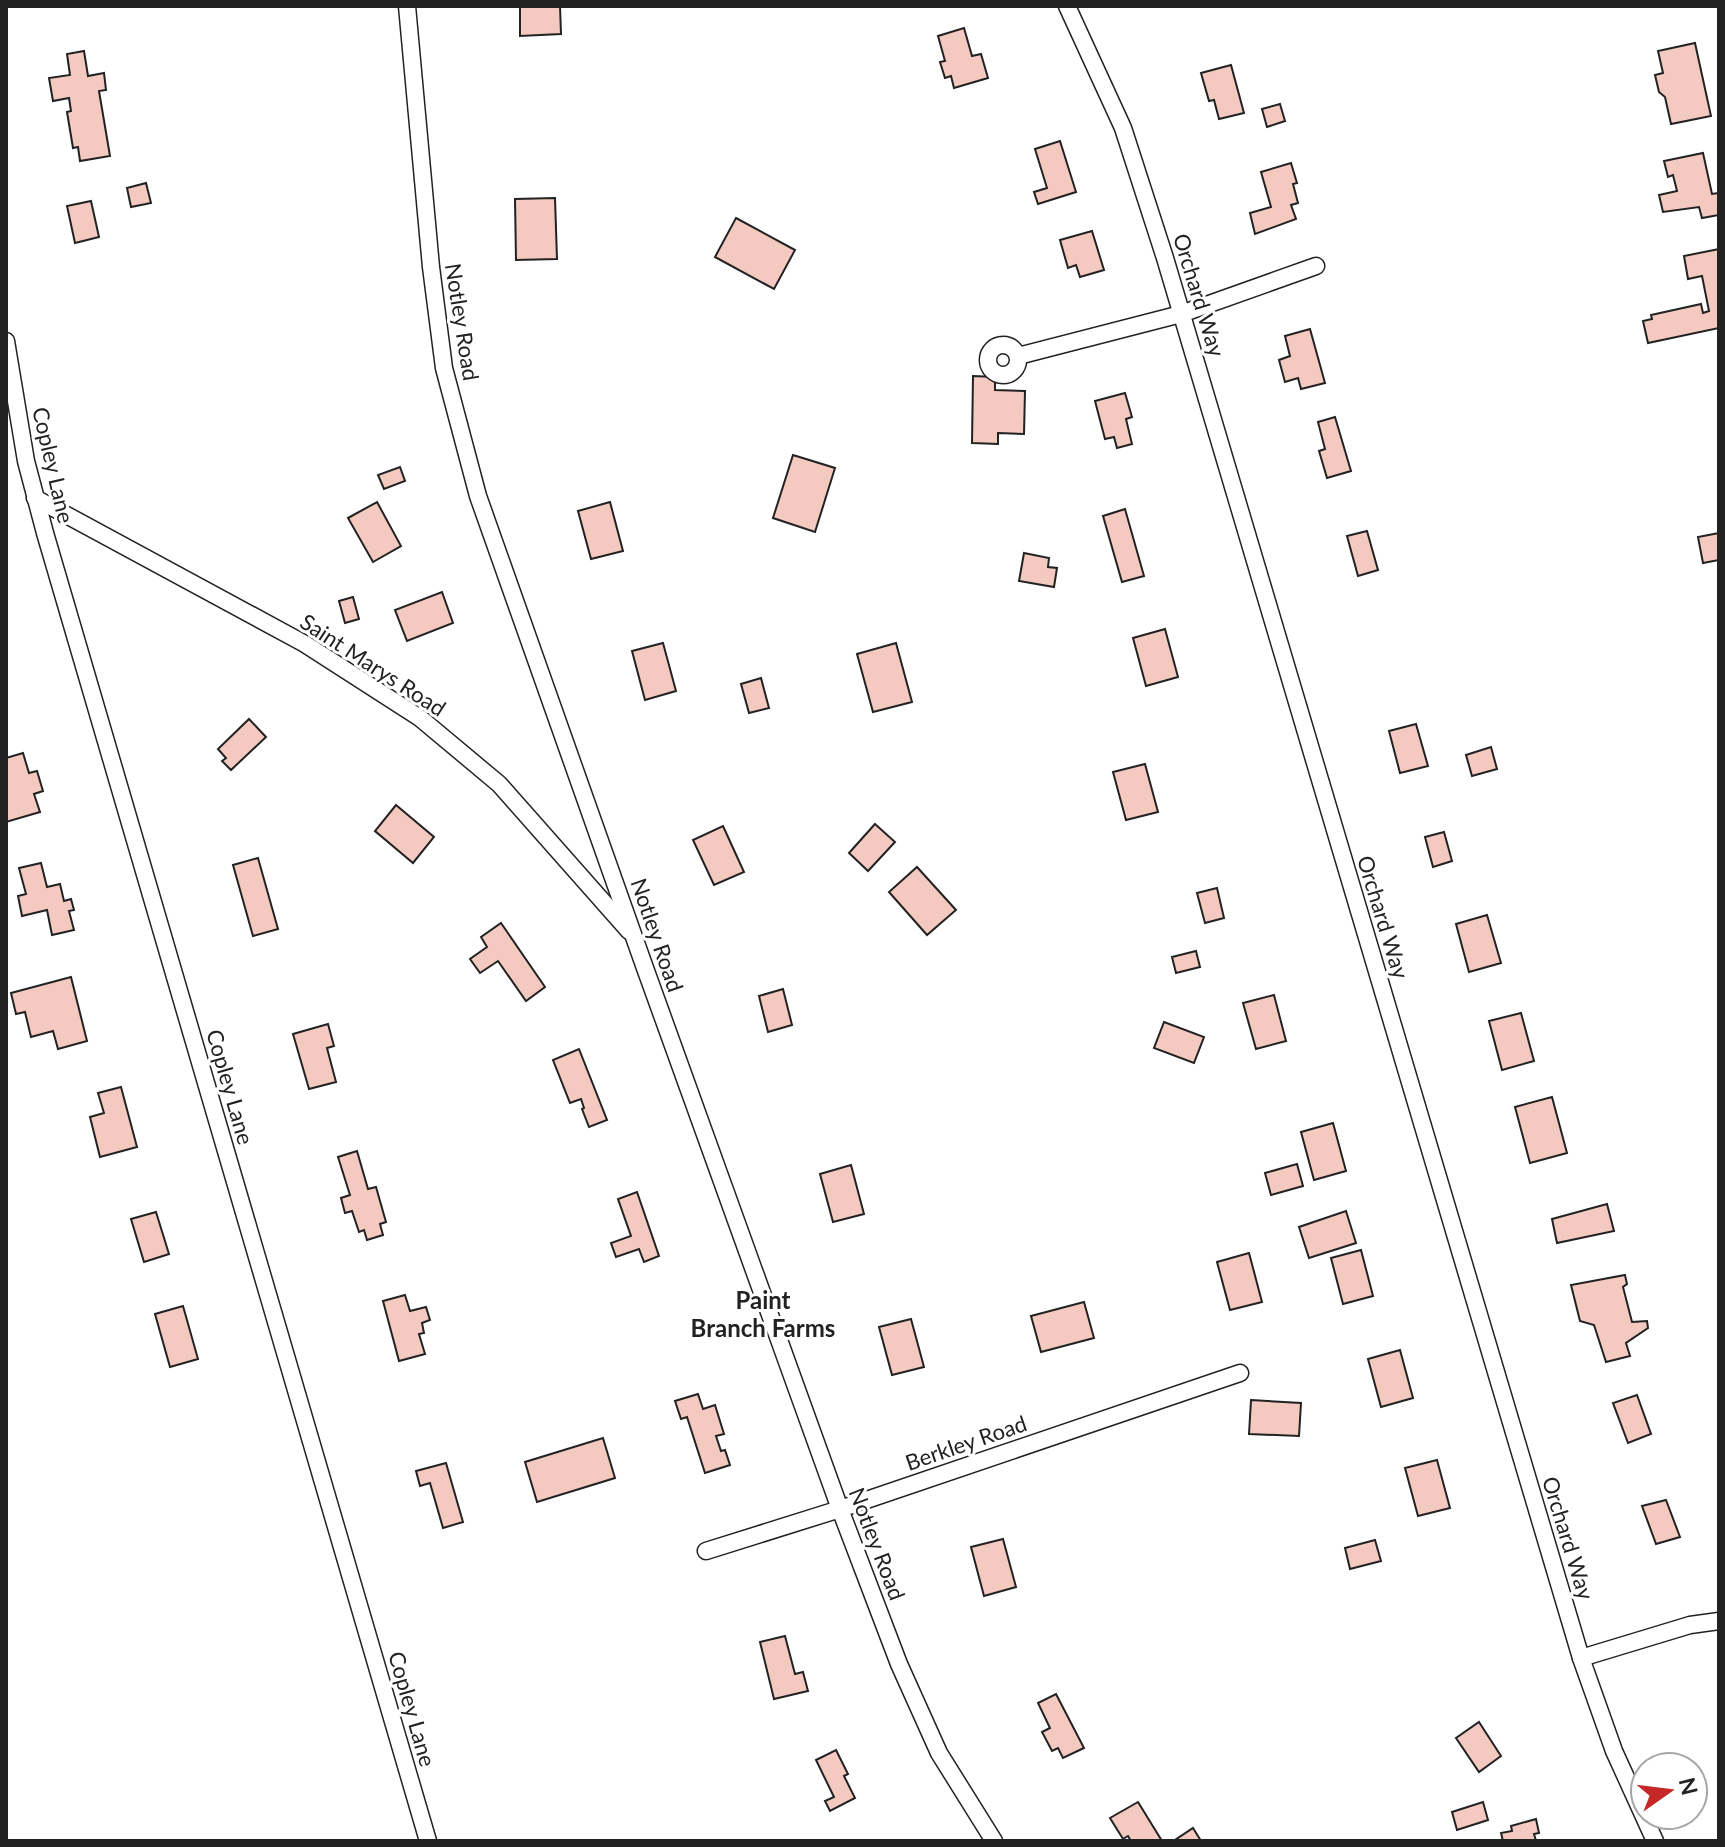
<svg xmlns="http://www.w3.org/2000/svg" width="1725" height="1847" viewBox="0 0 1725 1847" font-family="Lato,sans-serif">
	<rect width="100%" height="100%" fill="#fff"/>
	<g fill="#f3c9c0" stroke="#222" stroke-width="2">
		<polygon points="520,6 560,6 561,34 520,36"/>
		<polygon points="964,28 972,56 981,54 988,78 954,88 951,76 945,78 940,62 945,61 938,36"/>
		<polygon points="1695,43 1711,116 1671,124 1665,97 1659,92 1655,75 1663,73 1658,51"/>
		<polygon points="84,51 88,76 104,73 106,90 99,91 110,156 80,161 78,147 73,148 67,112 71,111 69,98 53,101 49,78 70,75 67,54"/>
		<polygon points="1231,65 1244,113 1219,119 1214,100 1209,101 1201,73"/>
		<polygon points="1280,104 1285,121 1267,127 1262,109"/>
		<polygon points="1060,141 1076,192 1038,204 1034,192 1047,188 1035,149"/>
		<polygon points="1703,153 1712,194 1719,193 1719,215 1702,218 1699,207 1663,212 1659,195 1677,191 1673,175 1668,177 1664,161"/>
		<polygon points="1291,163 1297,183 1293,184 1298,203 1291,205 1296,219 1255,234 1250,213 1271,207 1261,172"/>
		<polygon points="146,183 151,203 131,207 127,188"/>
		<polygon points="555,198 557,259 516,260 515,199"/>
		<polygon points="91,201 99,237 75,243 67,206"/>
		<polygon points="736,218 795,250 774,289 715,257"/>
		<polygon points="1092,231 1104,270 1080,277 1076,265 1068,268 1060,240"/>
		<polygon points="1719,249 1719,328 1648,343 1643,321 1652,319 1651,315 1701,304 1703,313 1709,311 1702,276 1688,279 1684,256"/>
		<polygon points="1310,329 1325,383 1301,389 1298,378 1285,382 1279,360 1290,356 1285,336"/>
		<polygon points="973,376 995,377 995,390 1025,391 1024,434 998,433 998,444 972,443"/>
		<polygon points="1125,393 1132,417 1126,419 1132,444 1117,448 1114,437 1105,439 1095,401"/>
		<polygon points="1335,417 1351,471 1327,478 1319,451 1325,449 1318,422"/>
		<polygon points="793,455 835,468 815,532 773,518"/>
		<polygon points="400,467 405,481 384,489 378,475"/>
		<polygon points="377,502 401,546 373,562 348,518"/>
		<polygon points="610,502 623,551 591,559 578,511"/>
		<polygon points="1125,509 1144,576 1122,582 1103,516"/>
		<polygon points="1367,531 1378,570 1358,576 1347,536"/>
		<polygon points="1719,533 1719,560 1703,563 1698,537"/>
		<polygon points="1024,553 1049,558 1048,567 1057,568 1054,587 1019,581"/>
		<polygon points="442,592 453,623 407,641 395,610"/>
		<polygon points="353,597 359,619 345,623 339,601"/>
		<polygon points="1165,629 1178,677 1146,686 1133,638"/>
		<polygon points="663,643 676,691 645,700 632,651"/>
		<polygon points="896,643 912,702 873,712 857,654"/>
		<polygon points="761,678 769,708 749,713 741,684"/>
		<polygon points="249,719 266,737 231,770 222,761 226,758 218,749"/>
		<polygon points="1416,724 1428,766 1400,773 1389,731"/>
		<polygon points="1491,747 1497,769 1472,776 1466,755"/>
		<polygon points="23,753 29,773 37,771 43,791 34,794 40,812 6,822 6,758"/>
		<polygon points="1145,764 1158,812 1126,820 1113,772"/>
		<polygon points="396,805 434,837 413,863 375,831"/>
		<polygon points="875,824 895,842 868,871 849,853"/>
		<polygon points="723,826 744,872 714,885 693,840"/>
		<polygon points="1444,832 1452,861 1433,867 1425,837"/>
		<polygon points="258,858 278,929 253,936 233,865"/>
		<polygon points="41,863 47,887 60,884 64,901 71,899 74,910 69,911 74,930 52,935 47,910 22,916 18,896 26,894 19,868"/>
		<polygon points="917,867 956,910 927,935 889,892"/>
		<polygon points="1217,888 1224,918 1205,923 1197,893"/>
		<polygon points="1487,915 1501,963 1469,972 1456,924"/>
		<polygon points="501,923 545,987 526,1001 498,961 480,973 470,959 487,947 481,937"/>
		<polygon points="1196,951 1200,967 1176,973 1172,957"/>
		<polygon points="71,977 87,1041 58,1049 53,1031 31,1037 25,1012 16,1014 11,993"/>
		<polygon points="783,989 792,1025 768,1032 759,996"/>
		<polygon points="1274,995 1286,1041 1256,1049 1243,1003"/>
		<polygon points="1521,1013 1534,1061 1502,1070 1489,1021"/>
		<polygon points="1164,1022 1204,1037 1194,1063 1154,1048"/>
		<polygon points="328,1024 334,1046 327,1048 336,1082 309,1089 293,1034"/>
		<polygon points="579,1049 607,1120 589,1127 582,1109 584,1108 581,1099 570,1103 553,1060"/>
		<polygon points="121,1087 137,1147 100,1157 90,1117 104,1113 98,1093"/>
		<polygon points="1552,1097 1567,1153 1530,1163 1515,1107"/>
		<polygon points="1333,1123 1346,1171 1314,1180 1301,1132"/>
		<polygon points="357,1151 368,1189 376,1187 386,1222 380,1224 383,1235 367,1240 364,1230 359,1232 352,1211 345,1213 341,1198 350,1195 338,1157"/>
		<polygon points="1297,1164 1303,1186 1271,1195 1265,1173"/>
		<polygon points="851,1165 864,1214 833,1222 820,1174"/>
		<polygon points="637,1192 659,1256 644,1262 639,1249 616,1257 611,1243 631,1236 618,1199"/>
		<polygon points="1607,1204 1614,1231 1557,1243 1552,1219"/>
		<polygon points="1346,1211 1356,1243 1309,1258 1299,1227"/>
		<polygon points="156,1212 169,1254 144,1262 131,1219"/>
		<polygon points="1361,1250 1373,1296 1343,1304 1331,1258"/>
		<polygon points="1249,1253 1262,1302 1230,1310 1217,1262"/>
		<polygon points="1625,1275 1627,1284 1623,1287 1632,1322 1647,1321 1648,1328 1626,1343 1630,1356 1606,1362 1594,1325 1580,1321 1571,1285"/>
		<polygon points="405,1295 410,1311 426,1307 430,1320 422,1323 424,1333 419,1334 425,1354 399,1361 383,1301"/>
		<polygon points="1084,1302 1094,1338 1041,1352 1031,1316"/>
		<polygon points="183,1306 198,1359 170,1367 155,1314"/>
		<polygon points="911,1319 924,1367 892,1375 879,1327"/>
		<polygon points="1400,1350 1413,1398 1381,1407 1368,1359"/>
		<polygon points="698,1394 703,1409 715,1405 724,1434 716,1436 721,1451 725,1450 730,1465 705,1473 687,1417 681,1419 675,1401"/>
		<polygon points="1637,1395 1651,1434 1628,1443 1613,1403"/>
		<polygon points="1251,1400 1301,1403 1299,1436 1249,1434"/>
		<polygon points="603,1438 615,1478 537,1502 525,1462"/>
		<polygon points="1437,1460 1450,1508 1418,1516 1405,1468"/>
		<polygon points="446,1463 463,1522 443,1528 430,1483 420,1486 416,1471"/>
		<polygon points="1666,1500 1680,1537 1656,1544 1642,1506"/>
		<polygon points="1003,1539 1016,1587 984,1596 971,1547"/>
		<polygon points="1375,1540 1381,1561 1350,1569 1345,1548"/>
		<polygon points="785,1636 795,1674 803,1672 808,1691 774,1699 760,1642"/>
		<polygon points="1056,1694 1084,1748 1063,1758 1058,1748 1052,1751 1042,1732 1050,1728 1038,1703"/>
		<polygon points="1479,1722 1501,1756 1479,1772 1456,1738"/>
		<polygon points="836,1750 848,1774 844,1776 855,1798 830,1811 825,1801 834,1797 816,1760"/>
		<polygon points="1138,1802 1162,1841 1131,1841 1128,1836 1123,1839 1110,1818"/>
		<polygon points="1483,1802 1488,1820 1457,1830 1452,1812"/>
		<polygon points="1536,1819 1539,1833 1534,1834 1536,1841 1503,1841 1501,1833 1512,1831 1511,1826"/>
		<polygon points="1193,1828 1201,1841 1176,1841 1175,1840"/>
	</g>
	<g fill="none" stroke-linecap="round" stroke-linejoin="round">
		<g stroke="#222" stroke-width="19">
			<g id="street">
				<polyline points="407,6 431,267 444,368 478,496 645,968 840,1509 899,1664 939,1753 994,1841"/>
				<polyline points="1067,6 1123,128 1165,258 1581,1658 1614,1751 1655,1841"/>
				<polyline points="6,341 26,461 45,533 428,1841"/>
				<circle cx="1003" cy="360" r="15"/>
				<polyline points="1018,356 1181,314 1316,266"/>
				<polyline points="35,498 305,644 420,718 499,784 629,931"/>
				<polyline points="706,1551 840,1509 1240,1373"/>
				<polyline points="1581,1658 1690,1625 1719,1621"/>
			</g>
		</g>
		<use href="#street" stroke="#fff" stroke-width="16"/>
	</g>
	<g text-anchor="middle" stroke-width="6" stroke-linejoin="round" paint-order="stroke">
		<g font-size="22" fill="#222" stroke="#fff">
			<text transform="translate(1199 295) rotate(73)" y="8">Orchard Way</text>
			<text transform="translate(462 322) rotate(81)" y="8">Notley Road</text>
			<text transform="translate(53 465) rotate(77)" y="8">Copley Lane</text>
			<text transform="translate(373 665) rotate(33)" y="8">Saint Marys Road</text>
			<text transform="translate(1383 917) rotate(73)" y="8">Orchard Way</text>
			<text transform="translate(657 935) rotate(71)" y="8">Notley Road</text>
			<text transform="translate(230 1087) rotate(74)" y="8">Copley Lane</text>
			<text transform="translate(966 1443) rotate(-19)" y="8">Berkley Road</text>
			<text transform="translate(1568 1538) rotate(73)" y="8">Orchard Way</text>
			<text transform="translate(877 1544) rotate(69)" y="8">Notley Road</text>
			<text transform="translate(412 1709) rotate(74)" y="8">Copley Lane</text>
		</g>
		<g font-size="24" font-weight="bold" fill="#222" stroke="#fff">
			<text x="763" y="1309">Paint<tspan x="763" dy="28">Branch Farms</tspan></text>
		</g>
	</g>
	<rect width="1725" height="1847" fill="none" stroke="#222222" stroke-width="16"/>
	<g transform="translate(1669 1791) rotate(76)"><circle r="38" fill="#ffffff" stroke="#a7a7a7" stroke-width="2"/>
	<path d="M0-6L14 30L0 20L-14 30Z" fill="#c62828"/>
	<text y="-12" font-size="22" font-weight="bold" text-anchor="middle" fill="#222222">N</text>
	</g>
</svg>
